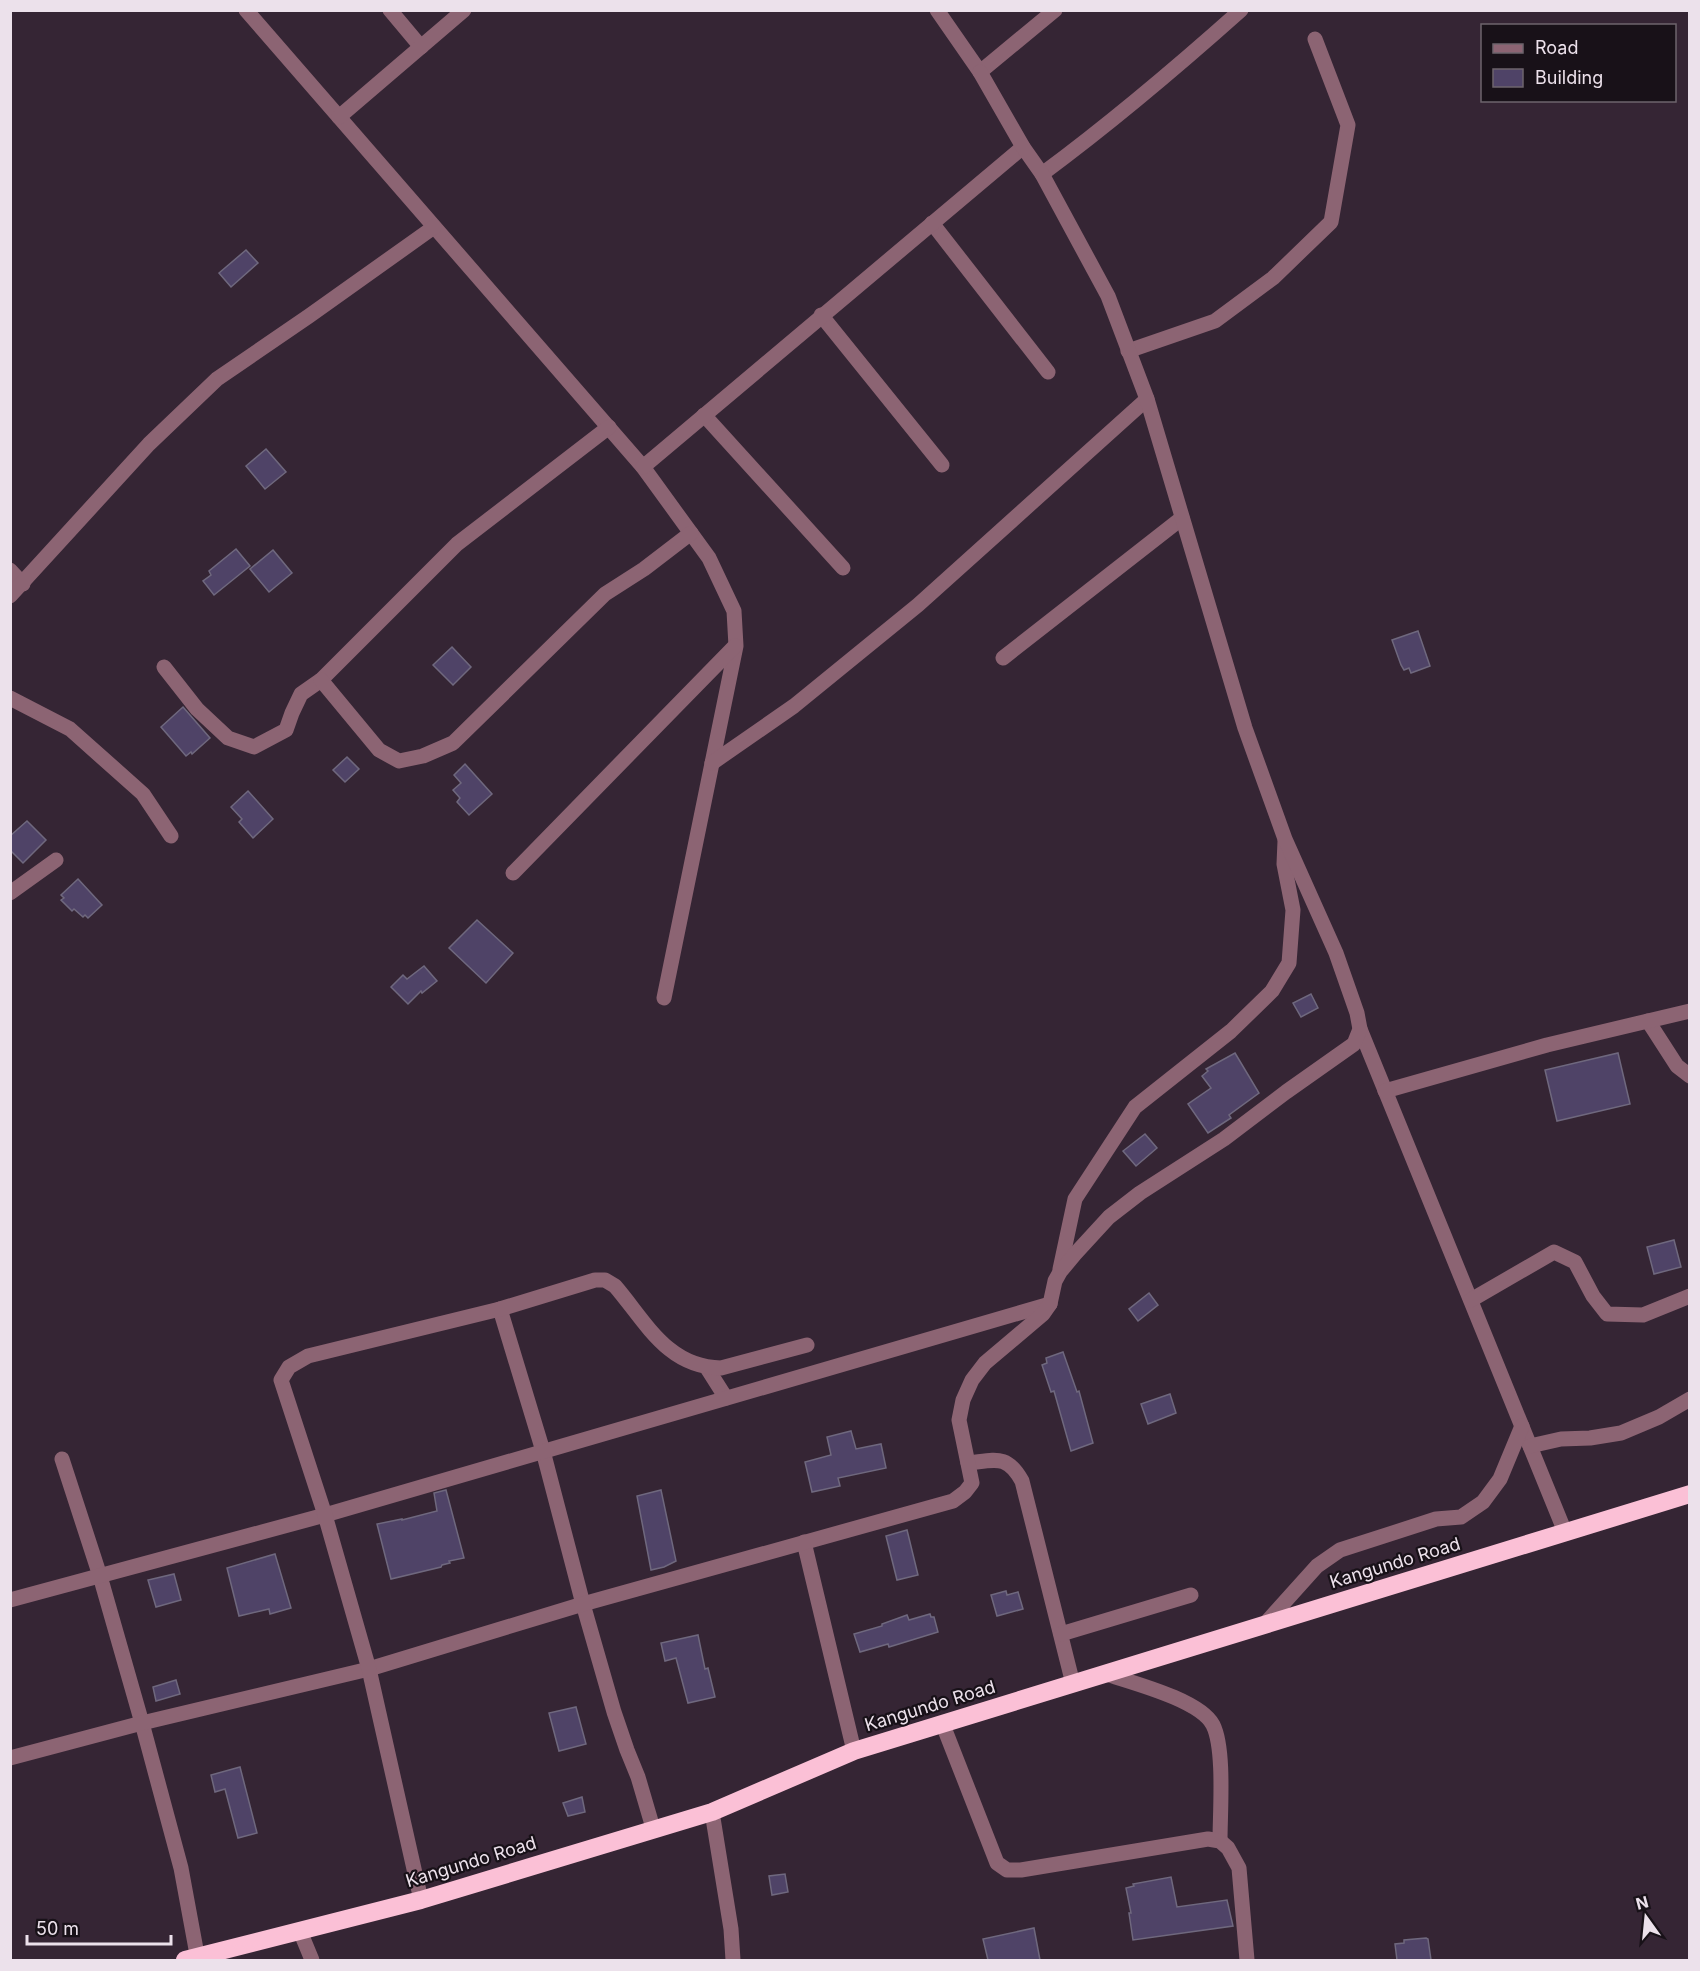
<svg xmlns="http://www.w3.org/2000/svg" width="1700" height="1971" viewBox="0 0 1700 1971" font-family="Inter,sans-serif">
	<rect width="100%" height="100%" fill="#352534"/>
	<g fill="#4f4367" stroke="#6f687e" stroke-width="1.5">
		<polygon points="246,250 258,263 231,287 219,273"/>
		<polygon points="266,449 286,472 265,489 246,466"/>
		<polygon points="236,549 250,566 214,595 203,581 211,575 209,571"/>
		<polygon points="273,550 292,573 269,592 250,569"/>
		<polygon points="1418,631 1430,666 1411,673 1409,668 1404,670 1401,665 1392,640"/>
		<polygon points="452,647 471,667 453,685 433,665"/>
		<polygon points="183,707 210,738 192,754 191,752 186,756 161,727"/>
		<polygon points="347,757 359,769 345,782 333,770"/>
		<polygon points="465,764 492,794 469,815 457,802 460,798 453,790 461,783 454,775"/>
		<polygon points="248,791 273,819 253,838 239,822 242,819 231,807"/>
		<polygon points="27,821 46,840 23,863 10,850 10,836"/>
		<polygon points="78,879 102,905 88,918 85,915 83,917 74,909 72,911 61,900 64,898 61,895"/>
		<polygon points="477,920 513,953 486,983 449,948"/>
		<polygon points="424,966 437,981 422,993 421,991 408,1004 391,987 403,975 407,979"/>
		<polygon points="1311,994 1318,1008 1301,1017 1293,1003"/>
		<polygon points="1235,1053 1259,1093 1229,1115 1231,1118 1208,1133 1188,1104 1211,1088 1202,1076 1208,1071 1206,1069"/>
		<polygon points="1618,1053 1630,1104 1557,1121 1545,1070"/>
		<polygon points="1145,1134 1157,1148 1136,1166 1123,1151"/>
		<polygon points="1674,1240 1681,1267 1654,1274 1647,1247"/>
		<polygon points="1149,1293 1158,1305 1138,1321 1129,1309"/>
		<polygon points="1063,1352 1077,1392 1079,1391 1093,1443 1071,1451 1054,1391 1051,1392 1042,1365 1047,1363 1046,1358"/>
		<polygon points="1170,1394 1176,1413 1148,1424 1141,1404"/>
		<polygon points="851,1431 856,1449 881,1444 886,1468 838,1478 840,1486 812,1492 805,1462 831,1455 827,1437"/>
		<polygon points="446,1490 464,1558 449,1561 450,1563 442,1565 441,1567 391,1579 377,1524 402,1519 402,1520 437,1511 434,1493"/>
		<polygon points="661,1490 676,1561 664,1567 651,1570 637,1496"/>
		<polygon points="907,1530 918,1575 897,1580 886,1536"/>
		<polygon points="275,1554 291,1608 270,1614 269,1609 239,1616 227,1568"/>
		<polygon points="174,1574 181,1600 156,1607 148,1580"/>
		<polygon points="1006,1591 1007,1595 1018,1592 1023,1609 997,1616 991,1595"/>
		<polygon points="930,1614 931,1617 934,1617 938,1632 889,1647 888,1644 860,1652 854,1634 882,1626 882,1624 907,1615 909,1620"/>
		<polygon points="698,1635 705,1669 708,1668 715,1697 688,1703 676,1658 665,1661 661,1643"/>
		<polygon points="176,1680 180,1694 156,1701 153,1687"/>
		<polygon points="576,1707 586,1744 559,1751 549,1713"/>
		<polygon points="240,1767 257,1833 238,1838 225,1789 215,1792 211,1775"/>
		<polygon points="582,1797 585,1812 568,1816 563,1803"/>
		<polygon points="785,1874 788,1892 772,1895 769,1876"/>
		<polygon points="1171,1877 1177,1907 1227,1900 1233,1926 1133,1940 1129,1913 1131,1913 1126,1888 1134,1886 1133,1884"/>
		<polygon points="1034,1928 1040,1960 988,1960 983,1939"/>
		<polygon points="1426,1938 1428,1939 1431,1960 1397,1960 1395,1944 1404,1943 1404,1940"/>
	</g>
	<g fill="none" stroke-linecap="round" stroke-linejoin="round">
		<g stroke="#8c6473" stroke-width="15">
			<polyline points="246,10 643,467 709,558 734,611 736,646 664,998"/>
			<polyline points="390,10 421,47"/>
			<polyline points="937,10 980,72 1055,10"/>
			<polyline points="339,117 464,10"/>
			<path d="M1042 174C1111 123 1176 68 1241 10"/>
			<polyline points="932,223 1048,372"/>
			<polyline points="821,315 942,465"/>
			<polyline points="1128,351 1215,321 1273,278 1331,222 1348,125 1315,39"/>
			<polyline points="704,415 843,568"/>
			<polyline points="643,467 1023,147"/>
			<polyline points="10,570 23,584"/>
			<polyline points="10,596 149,444 217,379 309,316 434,227"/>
			<polyline points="1003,658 1182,518"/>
			<polyline points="164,667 197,709 228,738 254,747 286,730 292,713 301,694 321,680 457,544 609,427"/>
			<polyline points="321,680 379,750 399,761 423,756 453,743 605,594 644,569 691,533"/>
			<polyline points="10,698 70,729 143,794 171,836"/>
			<polyline points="712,763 794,706 918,605 1147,399"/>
			<polyline points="513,873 735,646"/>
			<polyline points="10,893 56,860"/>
			<polyline points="1648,1021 1677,1066 1690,1076"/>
			<polyline points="1360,1029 1565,1532"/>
			<polyline points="1385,1091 1547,1045 1690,1011"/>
			<polyline points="1060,1269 1075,1199 1135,1107 1231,1031 1272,991 1289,963 1293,910 1284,864 1285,841"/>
			<polyline points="1471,1300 1554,1252 1575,1262 1593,1296 1607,1314 1643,1315 1690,1296"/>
			<polyline points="500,1309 543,1451 583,1604 614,1712 627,1750 638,1777 653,1828"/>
			<polyline points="707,1368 726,1398"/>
			<polyline points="1530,1446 1561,1439 1590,1438 1621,1433 1659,1417 1690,1399"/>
			<polyline points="62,1459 100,1576 142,1723 181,1868 198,1960"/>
			<path d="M968 1463C996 1460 1007 1454 1022 1481L1073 1684"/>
			<polyline points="804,1542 854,1751"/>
			<polyline points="10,1600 325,1515 1050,1304"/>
			<polyline points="1264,1625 1317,1566 1340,1550 1436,1519 1461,1517 1483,1502 1500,1479 1522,1426"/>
			<polyline points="1061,1634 1191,1595"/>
			<path d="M1106 1674C1133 1683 1200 1700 1213 1725 1225 1749 1220 1812 1220 1841"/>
			<polyline points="943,1725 997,1863 1007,1870 1021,1870 1208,1839 1220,1841 1228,1848 1239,1868 1247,1960"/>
			<polyline points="10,1758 142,1723 369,1669 583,1604 953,1501 965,1492 972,1483 959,1420 963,1400 972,1380 985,1363 1043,1314 1050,1304 1055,1281 1060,1272 1075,1254 1109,1217 1140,1193 1224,1139 1286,1092 1354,1044 1360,1029 1357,1013 1336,953 1285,839 1245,728 1147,399 1108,296 1042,174 1023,147 980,72"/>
			<polyline points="712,1812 731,1929 733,1960"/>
			<path d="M421 1900 369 1669 325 1515 281 1380 289 1367 308 1356 500 1309 595 1280H605L615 1286C646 1322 667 1367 721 1368L807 1345"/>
			<polyline points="300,1931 312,1960"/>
		</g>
		<polyline stroke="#fbc0d6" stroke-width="18" points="185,1960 421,1900 712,1812 854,1751 1690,1494"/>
	</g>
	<g text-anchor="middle" stroke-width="4.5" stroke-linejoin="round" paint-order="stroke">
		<g font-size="18" fill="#ece1eb" stroke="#181118">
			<text transform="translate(1395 1563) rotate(-17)" y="6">Kangundo Road</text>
			<text transform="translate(930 1706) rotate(-17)" y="6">Kangundo Road</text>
			<text transform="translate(471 1862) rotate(-17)" y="6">Kangundo Road</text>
		</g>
	</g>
	<rect width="1700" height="1971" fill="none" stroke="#ece1eb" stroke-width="24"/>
	<rect x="1481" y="24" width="195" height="78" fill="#181118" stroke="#6d646c" stroke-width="1.5"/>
	<rect x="1493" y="44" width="30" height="9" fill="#8c6473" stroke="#6d646c" stroke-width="1.5"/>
	<text x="1535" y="54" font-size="18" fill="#ece1eb">Road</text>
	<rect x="1493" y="69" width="30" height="18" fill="#4f4367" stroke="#6d646c" stroke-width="1.5"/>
	<text x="1535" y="84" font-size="18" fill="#ece1eb">Building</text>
	<g transform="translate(1646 1917) rotate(345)" stroke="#181118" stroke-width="4.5" paint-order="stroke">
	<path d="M0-4.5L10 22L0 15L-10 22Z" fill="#ece1eb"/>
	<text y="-9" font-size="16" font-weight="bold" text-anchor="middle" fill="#ece1eb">N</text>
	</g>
	<path d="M27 1935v9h144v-9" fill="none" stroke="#ece1eb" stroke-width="3"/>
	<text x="36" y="1935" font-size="18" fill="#ece1eb" stroke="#181118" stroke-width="4.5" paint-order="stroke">50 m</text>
</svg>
